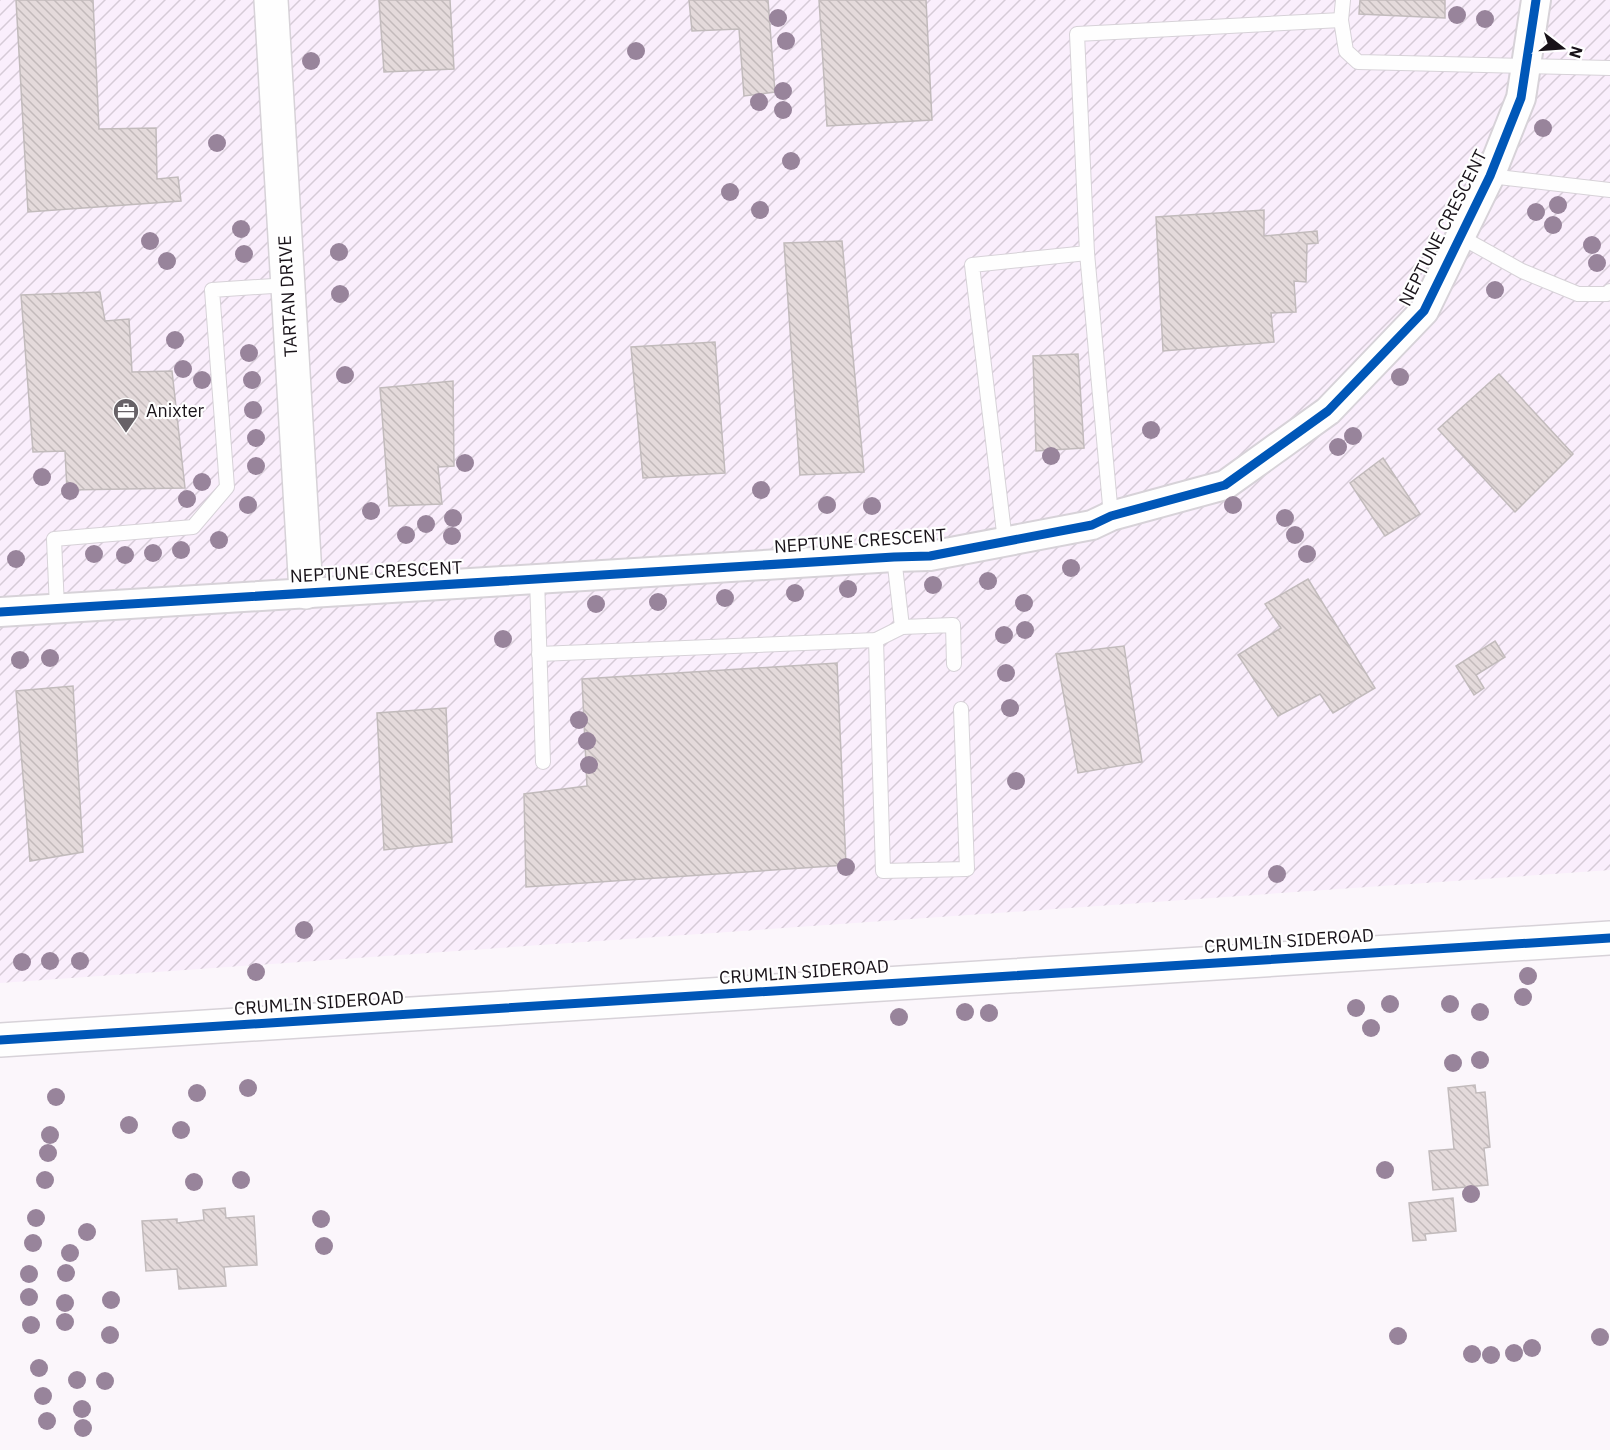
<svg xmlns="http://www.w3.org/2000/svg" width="1610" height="1450" viewBox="0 0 1610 1450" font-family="'IBM Plex Sans',sans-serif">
	<defs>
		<pattern id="industrial-furrows" width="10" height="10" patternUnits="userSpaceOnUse" patternTransform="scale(1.5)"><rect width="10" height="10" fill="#faeefc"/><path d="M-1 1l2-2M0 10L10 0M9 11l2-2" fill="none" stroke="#d6cbd7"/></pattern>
		<pattern id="building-back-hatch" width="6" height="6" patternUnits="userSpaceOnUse" patternTransform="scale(1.5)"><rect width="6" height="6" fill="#e4dadb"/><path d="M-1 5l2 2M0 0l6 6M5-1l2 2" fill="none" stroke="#c3babb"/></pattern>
	</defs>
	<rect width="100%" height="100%" fill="#fbf6fb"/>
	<polygon fill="url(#industrial-furrows)" points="0,0 1610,0 1610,870 0,983"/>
	<g fill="url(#building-back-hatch)" stroke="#c2bbbc" stroke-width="1.5">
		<polygon points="16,0 93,0 99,129 156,128 157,179 178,177 181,201 28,212"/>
		<polygon points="379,0 450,0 454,69 384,72"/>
		<polygon points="689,0 768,0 775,92 744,96 739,29 692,31"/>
		<polygon points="819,0 926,0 932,120 827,126"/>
		<polygon points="1360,0 1445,0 1445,18 1359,14"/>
		<polygon points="1264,210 1264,236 1317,231 1318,243 1307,244 1306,282 1294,281 1296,312 1271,313 1274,342 1163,351 1156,217"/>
		<polygon points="842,241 864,472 800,475 784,243"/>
		<polygon points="100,292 105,321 129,319 132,372 172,371 185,488 67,490 65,451 33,452 21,295"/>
		<polygon points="715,342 725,473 643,478 631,347"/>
		<polygon points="1078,354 1084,448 1036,451 1033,356"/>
		<polygon points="1499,374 1573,454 1515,512 1438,429"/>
		<polygon points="453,381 454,466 438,467 442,504 389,506 380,388"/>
		<polygon points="1383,458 1420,514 1385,536 1350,483"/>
		<polygon points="1308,579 1375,688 1333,713 1320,694 1278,716 1238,655 1281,628 1265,604"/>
		<polygon points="1495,641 1505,657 1476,675 1484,688 1474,695 1456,666"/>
		<polygon points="1124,646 1142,762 1078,773 1056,654"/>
		<polygon points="837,663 846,865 526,887 524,794 587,786 582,679"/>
		<polygon points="73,686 83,852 30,861 16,691"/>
		<polygon points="446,708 452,842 384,850 377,713"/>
		<polygon points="1475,1085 1476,1093 1485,1092 1490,1147 1484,1148 1488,1185 1433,1190 1429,1151 1454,1149 1448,1088"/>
		<polygon points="1453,1198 1456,1231 1425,1234 1426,1240 1413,1241 1409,1203"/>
		<polygon points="225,1208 226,1218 254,1216 257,1265 224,1267 226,1286 179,1289 177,1269 146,1271 142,1221 177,1219 177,1223 204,1220 203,1210"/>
	</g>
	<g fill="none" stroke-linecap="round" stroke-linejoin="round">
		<g stroke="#d7d2d8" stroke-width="16">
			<g id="service">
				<polyline points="1343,0 1341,20 1346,51 1358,62 1610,68"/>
				<polyline points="1490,176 1610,190"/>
				<polyline points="1461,237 1522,271 1578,294 1607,294 1610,291"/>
				<polyline points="1087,253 1111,516"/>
				<polyline points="1005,541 972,265 1087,253 1077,34 1341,20"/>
				<polyline points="894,557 902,627"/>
				<polyline points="537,579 543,762"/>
				<polyline points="57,608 54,539 193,527 227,487 212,290 288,285"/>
				<polyline points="876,640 883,871 967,869 961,709"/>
				<polyline points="539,654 876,640 902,627 953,625 954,664"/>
			</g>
		</g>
		<g stroke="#d7d2d8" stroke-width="32">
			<polyline id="minor" points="0,612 894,557 930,556 1092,525 1111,516 1225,485 1328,411 1424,311 1490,176 1521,98 1536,0"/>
		</g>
		<g stroke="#d7d2d8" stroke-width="36">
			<g id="tertiary">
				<polyline points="271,0 306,592"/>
				<polyline points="0,1040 1610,938"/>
			</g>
		</g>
		<use href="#service" stroke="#fefefe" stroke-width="14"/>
		<use href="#minor" stroke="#fefefe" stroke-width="28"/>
		<use href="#tertiary" stroke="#fefefe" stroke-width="33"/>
		<g stroke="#fff" stroke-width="13">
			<g id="cycleway">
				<polyline points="0,612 894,557 930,556 1092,525 1111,516 1225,485 1328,411 1424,311 1490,176 1521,98 1536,0"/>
				<polyline points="0,1040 1610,938"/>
			</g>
		</g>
		<use href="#cycleway" stroke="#0057b8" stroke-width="9"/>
	</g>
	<g fill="#98849b">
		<circle cx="1457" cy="15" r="9"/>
		<circle cx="778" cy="18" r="9"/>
		<circle cx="1485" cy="19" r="9"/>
		<circle cx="786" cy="41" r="9"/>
		<circle cx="636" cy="51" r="9"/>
		<circle cx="311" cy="61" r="9"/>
		<circle cx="783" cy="91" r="9"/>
		<circle cx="759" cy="102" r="9"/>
		<circle cx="783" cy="110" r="9"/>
		<circle cx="1543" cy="128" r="9"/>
		<circle cx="217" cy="143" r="9"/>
		<circle cx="791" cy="161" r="9"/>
		<circle cx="730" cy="192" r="9"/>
		<circle cx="1558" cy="205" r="9"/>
		<circle cx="760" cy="210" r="9"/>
		<circle cx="1536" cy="212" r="9"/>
		<circle cx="1553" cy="225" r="9"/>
		<circle cx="241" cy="229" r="9"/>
		<circle cx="150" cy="241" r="9"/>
		<circle cx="1592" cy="245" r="9"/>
		<circle cx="339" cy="252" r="9"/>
		<circle cx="244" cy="254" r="9"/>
		<circle cx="167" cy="261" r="9"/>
		<circle cx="1597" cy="263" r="9"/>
		<circle cx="1495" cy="290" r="9"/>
		<circle cx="340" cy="294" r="9"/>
		<circle cx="175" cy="340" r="9"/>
		<circle cx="249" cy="353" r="9"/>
		<circle cx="183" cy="369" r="9"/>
		<circle cx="345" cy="375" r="9"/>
		<circle cx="1400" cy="377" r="9"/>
		<circle cx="202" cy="380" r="9"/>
		<circle cx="252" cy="380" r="9"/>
		<circle cx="253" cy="410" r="9"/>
		<circle cx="1151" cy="430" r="9"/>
		<circle cx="1353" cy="436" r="9"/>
		<circle cx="256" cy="438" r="9"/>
		<circle cx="1338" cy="447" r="9"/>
		<circle cx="1051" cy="456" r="9"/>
		<circle cx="465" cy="463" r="9"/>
		<circle cx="256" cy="466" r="9"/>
		<circle cx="42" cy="477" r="9"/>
		<circle cx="202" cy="482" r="9"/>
		<circle cx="761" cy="490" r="9"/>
		<circle cx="70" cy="491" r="9"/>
		<circle cx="187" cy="499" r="9"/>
		<circle cx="248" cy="505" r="9"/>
		<circle cx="827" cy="505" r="9"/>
		<circle cx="1233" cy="505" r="9"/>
		<circle cx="872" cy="506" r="9"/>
		<circle cx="371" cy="511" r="9"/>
		<circle cx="453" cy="518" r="9"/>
		<circle cx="1285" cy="518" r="9"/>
		<circle cx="426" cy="524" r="9"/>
		<circle cx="406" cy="535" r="9"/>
		<circle cx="1295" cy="535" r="9"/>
		<circle cx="452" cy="536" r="9"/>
		<circle cx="219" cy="540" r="9"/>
		<circle cx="181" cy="550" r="9"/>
		<circle cx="153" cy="553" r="9"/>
		<circle cx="94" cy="554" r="9"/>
		<circle cx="1307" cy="554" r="9"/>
		<circle cx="125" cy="555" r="9"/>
		<circle cx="16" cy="559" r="9"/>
		<circle cx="1071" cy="568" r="9"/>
		<circle cx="988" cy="581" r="9"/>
		<circle cx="933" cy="585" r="9"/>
		<circle cx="848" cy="589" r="9"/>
		<circle cx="795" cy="593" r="9"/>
		<circle cx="725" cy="598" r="9"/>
		<circle cx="658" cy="602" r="9"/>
		<circle cx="1024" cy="603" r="9"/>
		<circle cx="596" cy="604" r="9"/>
		<circle cx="1025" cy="630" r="9"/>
		<circle cx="1004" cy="635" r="9"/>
		<circle cx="503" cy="639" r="9"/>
		<circle cx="50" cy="658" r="9"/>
		<circle cx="20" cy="660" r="9"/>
		<circle cx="1006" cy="673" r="9"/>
		<circle cx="1010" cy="708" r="9"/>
		<circle cx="579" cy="720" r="9"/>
		<circle cx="587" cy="741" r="9"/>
		<circle cx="589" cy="765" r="9"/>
		<circle cx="1016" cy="781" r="9"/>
		<circle cx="846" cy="867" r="9"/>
		<circle cx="1277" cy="874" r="9"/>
		<circle cx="304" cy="930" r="9"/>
		<circle cx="50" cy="961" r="9"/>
		<circle cx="80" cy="961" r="9"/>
		<circle cx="22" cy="962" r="9"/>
		<circle cx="256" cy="972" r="9"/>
		<circle cx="1528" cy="976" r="9"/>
		<circle cx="1523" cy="997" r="9"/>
		<circle cx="1390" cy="1004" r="9"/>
		<circle cx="1450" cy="1004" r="9"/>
		<circle cx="1356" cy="1008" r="9"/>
		<circle cx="965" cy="1012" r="9"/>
		<circle cx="1480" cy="1012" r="9"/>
		<circle cx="989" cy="1013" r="9"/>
		<circle cx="899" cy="1017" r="9"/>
		<circle cx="1371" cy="1028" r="9"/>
		<circle cx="1480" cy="1060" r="9"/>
		<circle cx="1453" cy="1063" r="9"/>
		<circle cx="248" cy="1088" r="9"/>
		<circle cx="197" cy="1093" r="9"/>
		<circle cx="56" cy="1097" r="9"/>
		<circle cx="129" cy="1125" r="9"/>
		<circle cx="181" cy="1130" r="9"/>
		<circle cx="50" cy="1135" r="9"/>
		<circle cx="48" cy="1153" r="9"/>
		<circle cx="1385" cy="1170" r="9"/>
		<circle cx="45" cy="1180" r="9"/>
		<circle cx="241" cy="1180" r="9"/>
		<circle cx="194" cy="1182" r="9"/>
		<circle cx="1471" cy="1194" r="9"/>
		<circle cx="36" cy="1218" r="9"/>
		<circle cx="321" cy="1219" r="9"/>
		<circle cx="87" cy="1232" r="9"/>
		<circle cx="33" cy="1243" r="9"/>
		<circle cx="324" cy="1246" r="9"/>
		<circle cx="70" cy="1253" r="9"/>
		<circle cx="66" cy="1273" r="9"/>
		<circle cx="29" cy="1274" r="9"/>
		<circle cx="29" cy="1297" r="9"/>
		<circle cx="111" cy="1300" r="9"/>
		<circle cx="65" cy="1303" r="9"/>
		<circle cx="65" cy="1322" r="9"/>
		<circle cx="31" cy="1325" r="9"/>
		<circle cx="110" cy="1335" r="9"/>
		<circle cx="1398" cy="1336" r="9"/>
		<circle cx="1600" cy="1337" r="9"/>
		<circle cx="1532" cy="1348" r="9"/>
		<circle cx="1514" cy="1353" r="9"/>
		<circle cx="1472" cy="1354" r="9"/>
		<circle cx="1491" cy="1355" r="9"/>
		<circle cx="39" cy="1368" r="9"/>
		<circle cx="77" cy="1380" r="9"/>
		<circle cx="105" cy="1381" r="9"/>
		<circle cx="43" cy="1396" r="9"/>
		<circle cx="82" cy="1409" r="9"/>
		<circle cx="47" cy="1421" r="9"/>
		<circle cx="83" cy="1428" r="9"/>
	</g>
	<defs>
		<g id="office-pin" transform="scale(1.35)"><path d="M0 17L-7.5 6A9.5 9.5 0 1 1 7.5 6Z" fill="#676267" stroke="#fff"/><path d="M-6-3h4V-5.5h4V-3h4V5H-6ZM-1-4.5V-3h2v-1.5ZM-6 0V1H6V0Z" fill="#fff"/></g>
	</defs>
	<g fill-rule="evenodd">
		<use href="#office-pin" x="126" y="411"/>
	</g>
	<g text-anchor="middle" stroke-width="4.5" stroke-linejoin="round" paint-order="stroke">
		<g font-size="18" fill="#181218" stroke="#fff">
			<text transform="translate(1443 228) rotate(-63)" y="6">NEPTUNE CRESCENT</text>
			<text transform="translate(288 296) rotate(-93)" y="6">TARTAN DRIVE</text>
			<text transform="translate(860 541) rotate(-4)" y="6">NEPTUNE CRESCENT</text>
			<text transform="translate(376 572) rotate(-3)" y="6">NEPTUNE CRESCENT</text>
			<text transform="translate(1289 941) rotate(-4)" y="6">CRUMLIN SIDEROAD</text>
			<text transform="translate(804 972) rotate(-4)" y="6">CRUMLIN SIDEROAD</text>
			<text transform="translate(319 1003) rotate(-4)" y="6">CRUMLIN SIDEROAD</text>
		</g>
		<g font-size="18" fill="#181218" stroke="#fff" text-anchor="start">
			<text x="146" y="417">Anixter</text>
		</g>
	</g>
	<g transform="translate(1562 48) rotate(107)" stroke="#ffffff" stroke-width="4.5" paint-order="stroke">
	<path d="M0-4.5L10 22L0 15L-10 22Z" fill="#181218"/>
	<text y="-9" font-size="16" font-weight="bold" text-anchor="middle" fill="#181218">N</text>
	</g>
</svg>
